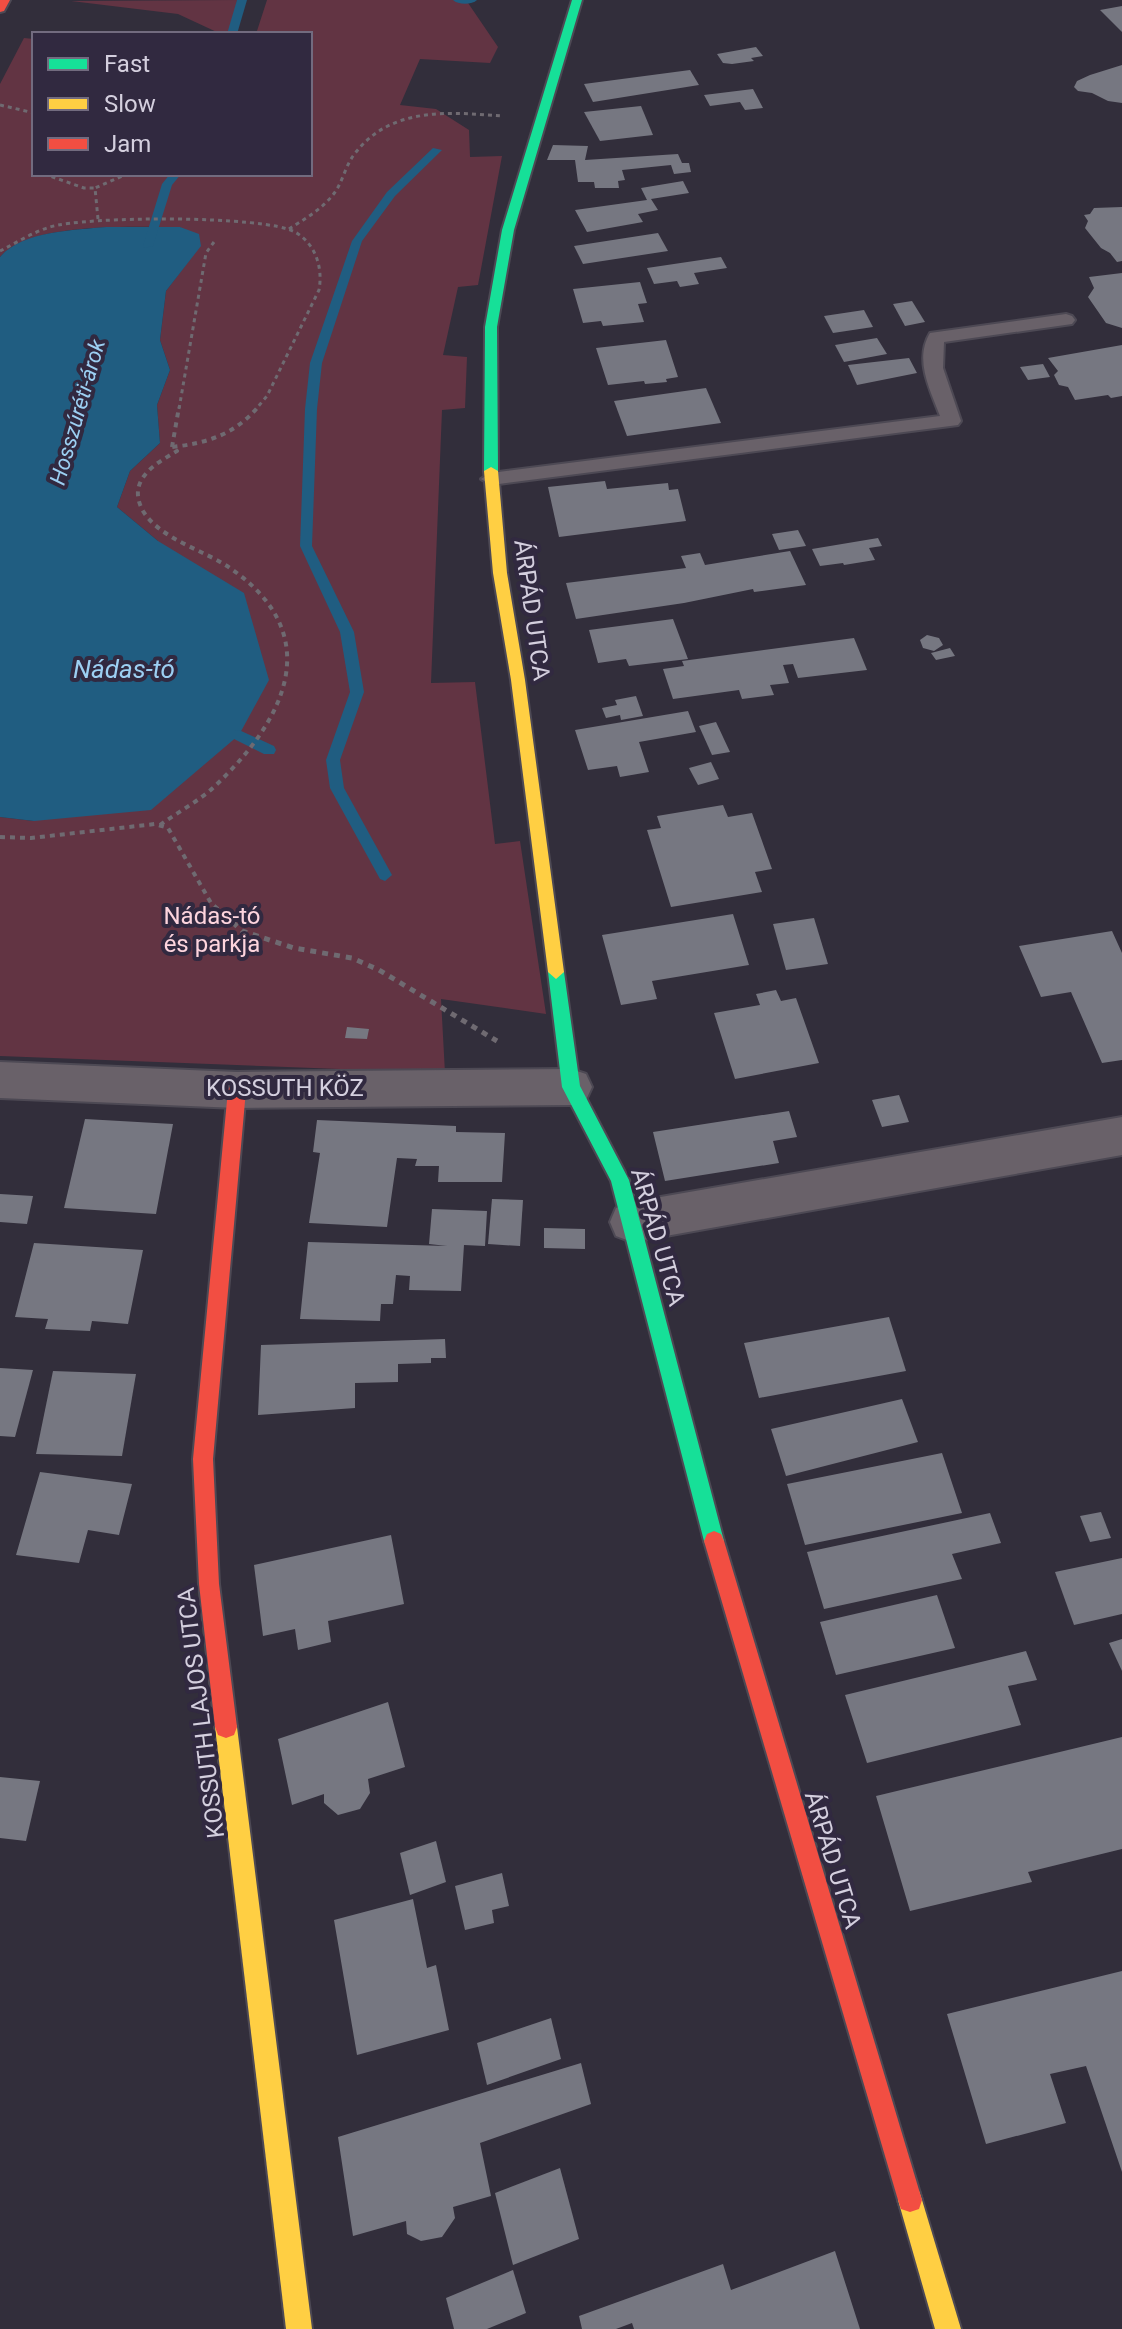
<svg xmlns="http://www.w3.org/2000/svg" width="1122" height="2329" viewBox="0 0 1122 2329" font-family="Roboto,sans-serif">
	<rect width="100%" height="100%" fill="#322e3b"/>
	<g fill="#623443">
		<polygon points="237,0 234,34 221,34 178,14 71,1"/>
		<path d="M267 0H466L498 47 490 63 420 59 400 105 436 109 469 130 470 157 502 156 478 285 458 287 443 355 467 357 465 408 442 410 431 683 475 682 495 844 520 841 546 1014 441 999 445 1073 0 1056V817L34 821 158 541 117 507 130 471 160 443 157 405 170 370 160 340 166 291 200 246 180 227C135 227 31 221 0 257V84L24 38 34 39V174H310V34H256Z"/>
	</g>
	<path fill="#205d81" d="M106 227H180L199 234 201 246 166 291 160 340 170 370 157 405 160 443 130 471 117 507 158 541 244 593 269 680 239 735 151 810 34 821 0 817V257C22 231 74 230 106 227Z"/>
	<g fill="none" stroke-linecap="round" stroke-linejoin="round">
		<g fill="#205d81" fill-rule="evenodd">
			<polygon points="237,0 247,0 237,34 227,34"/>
			<path d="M453 0H477C472 5 458 5 453 0Z"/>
			<polygon points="433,148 442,150 395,196 362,241 322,363 317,409 312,546 354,632 364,692 340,760 344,788 392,875 385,881 380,879 330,788 326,760 350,692 340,632 300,546 305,409 310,363 352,241 387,192"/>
			<polygon points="170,174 181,174 172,185 153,246 144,248 143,246 162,184"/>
			<polygon points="239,730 274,746 276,750 274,754 264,754 234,739 234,731"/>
		</g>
	</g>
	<g fill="#767781">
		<polygon points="1122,6 1122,32 1100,10"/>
		<polygon points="756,47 763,56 751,58 754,61 732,64 723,63 717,54"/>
		<polygon points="1122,65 1122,103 1108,101 1092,93 1078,91 1074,87 1077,81 1090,75"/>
		<polygon points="690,70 699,85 593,102 584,84"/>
		<polygon points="753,89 763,108 745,110 740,102 710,106 704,95"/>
		<polygon points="641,106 653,135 600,141 584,112"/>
		<polygon points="553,145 588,146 585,160 678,154 682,163 689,163 691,172 674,174 671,165 622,170 625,180 618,181 619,188 595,188 594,182 578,182 575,160 547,160"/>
		<polygon points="683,181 689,193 651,199 658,210 638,214 643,222 587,232 575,210 647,200 641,188"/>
		<polygon points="1122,207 1122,261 1117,262 1110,253 1101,248 1085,228 1088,221 1084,215 1090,214 1094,208"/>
		<polygon points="658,233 668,251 583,264 574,246"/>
		<polygon points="721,257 727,268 694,273 699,284 680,287 677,281 654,284 647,268"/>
		<polygon points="1122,273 1122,328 1106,323 1088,297 1094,288 1089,277"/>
		<polygon points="640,282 647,303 638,304 644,322 603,326 601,321 583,323 573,289"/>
		<polygon points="912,301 925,322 905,326 893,304"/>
		<polygon points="864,310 873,327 833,333 824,316"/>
		<polygon points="877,338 887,354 844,362 835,345"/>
		<polygon points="666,340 678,377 666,379 667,382 645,384 644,381 608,385 596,348"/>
		<polygon points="1122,345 1122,396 1111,398 1108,395 1075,400 1068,387 1059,385 1054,375 1058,371 1048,358"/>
		<polygon points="909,358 917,373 857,385 848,365"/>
		<polygon points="1043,364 1050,377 1028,380 1020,367"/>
		<polygon points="706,388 721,423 627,436 614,401"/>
		<polygon points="605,481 607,489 668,483 669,490 678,489 686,521 559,537 548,487"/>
		<polygon points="798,530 806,546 779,550 772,534"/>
		<polygon points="878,538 882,546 869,548 875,560 844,565 843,563 820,566 812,549"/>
		<polygon points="790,551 806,585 754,592 753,589 684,603 576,619 566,583 686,568 681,556 700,553 705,565"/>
		<polygon points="673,619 688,659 629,666 626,659 598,663 589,630"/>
		<polygon points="927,635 939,638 943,645 934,651 923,648 920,640"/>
		<polygon points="854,638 867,670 798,678 793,664 783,665 789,683 770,685 774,695 742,699 739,690 673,699 663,669 684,666 682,661"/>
		<polygon points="950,648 955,656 936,660 931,653"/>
		<polygon points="636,696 643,716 621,720 620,715 606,718 602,708 617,705 615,700"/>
		<polygon points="688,711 696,732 639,742 649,772 620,777 617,766 588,770 575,730"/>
		<polygon points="716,722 730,752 712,755 699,726"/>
		<polygon points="711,762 719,779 698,785 689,768"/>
		<polygon points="723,805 728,817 752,813 772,869 755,872 762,892 671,907 647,830 661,828 657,816"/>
		<polygon points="733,914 749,965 652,981 657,999 621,1005 602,935"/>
		<polygon points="814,918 828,964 786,970 773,924"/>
		<polygon points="1112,931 1122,953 1122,1060 1102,1063 1071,992 1041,997 1019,946"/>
		<polygon points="776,990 781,1001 796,998 819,1063 735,1079 714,1013 760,1005 756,994"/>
		<polygon points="347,1027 369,1029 367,1039 345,1038"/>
		<polygon points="899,1095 909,1122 882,1127 872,1100"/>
		<polygon points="789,1111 797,1137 773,1141 779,1163 665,1181 653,1132"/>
		<polygon points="85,1119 173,1124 156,1214 64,1208"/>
		<polygon points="317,1120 456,1126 456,1132 505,1133 502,1182 438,1182 439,1166 415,1166 417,1159 397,1158 387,1227 309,1223 320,1153 313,1152"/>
		<polygon points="0,1194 33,1196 27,1224 0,1222"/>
		<polygon points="492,1199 523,1200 520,1246 488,1244"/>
		<polygon points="432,1209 487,1211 485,1246 464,1245 461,1291 409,1290 410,1276 396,1275 393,1304 381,1304 380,1321 300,1319 308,1242 447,1246 429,1244"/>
		<polygon points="544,1228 585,1229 585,1249 544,1248"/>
		<polygon points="34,1243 143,1250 128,1324 92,1321 90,1331 45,1329 48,1319 15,1317"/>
		<polygon points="889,1317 906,1371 759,1398 744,1343"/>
		<polygon points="445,1339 446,1358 431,1358 431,1363 398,1364 398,1382 355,1383 355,1408 258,1415 261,1345"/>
		<polygon points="0,1368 33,1370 15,1437 0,1436"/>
		<polygon points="53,1371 136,1374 122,1456 36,1454"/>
		<polygon points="902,1399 918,1442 786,1476 771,1429"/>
		<polygon points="942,1453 962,1513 805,1545 787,1484"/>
		<polygon points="40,1472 132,1484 119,1535 88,1530 79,1563 16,1555"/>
		<polygon points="1101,1512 1111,1538 1090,1542 1080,1516"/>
		<polygon points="990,1513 1001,1543 952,1554 962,1579 824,1609 807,1552"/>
		<polygon points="391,1535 404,1604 328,1621 331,1642 298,1650 295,1629 263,1636 254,1565"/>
		<polygon points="1122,1558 1122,1614 1074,1625 1055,1572"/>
		<polygon points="937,1595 955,1648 836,1675 820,1622"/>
		<polygon points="1122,1639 1122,1671 1109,1643"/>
		<polygon points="1026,1651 1037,1680 1008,1686 1021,1725 867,1763 845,1695"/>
		<polygon points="388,1702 405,1767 368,1779 370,1793 360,1809 338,1815 324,1803 324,1794 292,1805 278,1739"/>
		<polygon points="1122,1737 1122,1849 1028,1872 1032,1882 910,1911 876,1796"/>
		<polygon points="0,1777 40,1781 26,1841 0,1838"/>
		<polygon points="436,1841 446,1882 410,1895 400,1853"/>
		<polygon points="502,1873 509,1906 492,1910 494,1923 465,1930 455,1886"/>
		<polygon points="413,1899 427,1968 436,1965 449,2030 357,2055 334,1920"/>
		<polygon points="1122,1971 1122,2172 1086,2066 1050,2074 1066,2123 986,2144 947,2014"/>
		<polygon points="551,2018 561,2059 487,2085 477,2043"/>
		<polygon points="581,2063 591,2104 480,2143 491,2196 453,2207 455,2218 442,2237 421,2241 407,2234 406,2221 353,2236 338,2137"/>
		<polygon points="560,2168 579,2239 513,2265 495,2193"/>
		<polygon points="835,2251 860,2329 634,2329 632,2323 616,2329 582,2329 579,2316 723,2264 731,2290"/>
		<polygon points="513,2270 526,2313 487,2329 454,2329 446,2298"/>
	</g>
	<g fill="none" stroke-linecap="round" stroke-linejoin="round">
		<g stroke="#4d4954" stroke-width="4">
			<path id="lane" d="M1066 314 1072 316 1075 320 1072 324 944 342 943 368 961 421 958 425 491 485 481 479 491 473 940 416C930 389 914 360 930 333Z"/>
		</g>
		<g stroke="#4d4954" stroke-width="4">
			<g id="street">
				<polygon points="0,1062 237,1072 571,1069 586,1074 592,1087 586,1100 571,1105 237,1108 0,1098"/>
				<polygon points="1122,1117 1122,1155 632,1242 616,1236 610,1222 616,1208 632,1202"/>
			</g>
		</g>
		<g stroke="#4d4954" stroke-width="4">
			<g id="fast">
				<polygon points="572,0 582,0 514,230 497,327 498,471 491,475 484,471 485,327 502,230"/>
				<polygon points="556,965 564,972 580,1086 629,1180 724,1541 721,1548 714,1551 707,1548 704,1541 611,1181 562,1087 548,972"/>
			</g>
		</g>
		<g stroke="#4d4954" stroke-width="4">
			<g id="slow">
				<polygon points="491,467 498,471 507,573 525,680 564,972 556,979 548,972 511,680 493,573 484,471"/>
				<polygon points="226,1716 234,1719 237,1727 312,2329 286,2329 215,1727 218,1719"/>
				<polygon points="910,2188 919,2191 922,2200 961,2329 935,2329 898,2200 901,2191"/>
			</g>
		</g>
		<g stroke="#4d4954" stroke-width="4">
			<g id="jam">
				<polygon points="0,0 10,0 4,11 0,12"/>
				<polygon points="237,1083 243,1085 246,1090 213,1459 219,1584 237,1727 234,1735 226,1738 218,1735 215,1727 199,1584 193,1459 228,1090 231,1085"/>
				<polygon points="714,1531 721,1534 724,1541 922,2200 919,2209 910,2212 901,2209 898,2200 704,1541 707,1534"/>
			</g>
		</g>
		<g stroke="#6f6a71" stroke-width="3" stroke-dasharray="4 4" stroke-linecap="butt">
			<polyline points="0,105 34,113"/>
			<polyline points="44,174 84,188 95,188"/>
			<polyline points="98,219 95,188 127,174"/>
			<path d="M289 229C306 218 326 207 337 189 343 179 346 166 353 156 389 106 448 112 502 116"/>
			<path d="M0 251C16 243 33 232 50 227 86 216 264 215 295 232 316 244 323 268 319 290L267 396 256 409"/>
			<polyline points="179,409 206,253 214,242"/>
		</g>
		<g stroke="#6f6a71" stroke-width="4" stroke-dasharray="5 5" stroke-linecap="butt">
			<polyline points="172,447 179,407"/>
			<path d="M160 825C178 812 199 801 215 786 286 719 327 635 230 568 204 550 160 539 143 511 126 480 155 464 177 451L172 447C207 443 234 435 258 407"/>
			<polyline points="0,837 31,838 155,824 168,828 211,903 226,916"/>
		</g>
		<polyline stroke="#6f6a71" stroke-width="5" stroke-dasharray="6 6" stroke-linecap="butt" points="224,914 242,931 294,948 352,958 379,970 497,1041"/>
		<use href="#lane" fill="#696169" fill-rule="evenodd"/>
		<use href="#street" fill="#696169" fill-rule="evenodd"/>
		<use href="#fast" fill="#16e098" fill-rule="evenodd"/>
		<use href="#slow" fill="#ffcf43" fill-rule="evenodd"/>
		<use href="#jam" fill="#f24e42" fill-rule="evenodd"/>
	</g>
	<g text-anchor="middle" stroke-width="8" stroke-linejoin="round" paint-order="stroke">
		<g font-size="22" font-style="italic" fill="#9ccff2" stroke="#312940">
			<text transform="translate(77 412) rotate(-74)" y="8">Hosszúréti-árok</text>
		</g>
		<g font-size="24" fill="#d4cfde" stroke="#312940">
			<text transform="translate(532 610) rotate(82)" y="8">ÁRPÁD UTCA</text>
			<text x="285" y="1096">KOSSUTH KÖZ</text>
			<text transform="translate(658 1237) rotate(74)" y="8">ÁRPÁD UTCA</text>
			<text transform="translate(201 1713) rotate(-97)" y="8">KOSSUTH LAJOS UTCA</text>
			<text transform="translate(833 1860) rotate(73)" y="8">ÁRPÁD UTCA</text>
		</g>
		<g font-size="24" fill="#fdd4dd" stroke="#312940">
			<text x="212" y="924">Nádas-tó<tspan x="212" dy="28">és parkja</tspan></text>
		</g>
		<g font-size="26" font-style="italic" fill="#9ccff2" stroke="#312940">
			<text x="124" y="678">Nádas-tó</text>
		</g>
	</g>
	<rect x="32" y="32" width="280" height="144" fill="#312940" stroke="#726b7f" stroke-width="2"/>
	<rect x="48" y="58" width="40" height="12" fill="#16e098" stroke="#726b7f" stroke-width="2"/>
	<text x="104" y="72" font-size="24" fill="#d4cfde">Fast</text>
	<rect x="48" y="98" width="40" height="12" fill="#ffcf43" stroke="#726b7f" stroke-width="2"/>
	<text x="104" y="112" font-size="24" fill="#d4cfde">Slow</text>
	<rect x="48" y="138" width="40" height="12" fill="#f24e42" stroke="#726b7f" stroke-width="2"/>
	<text x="104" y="152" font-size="24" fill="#d4cfde">Jam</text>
</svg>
